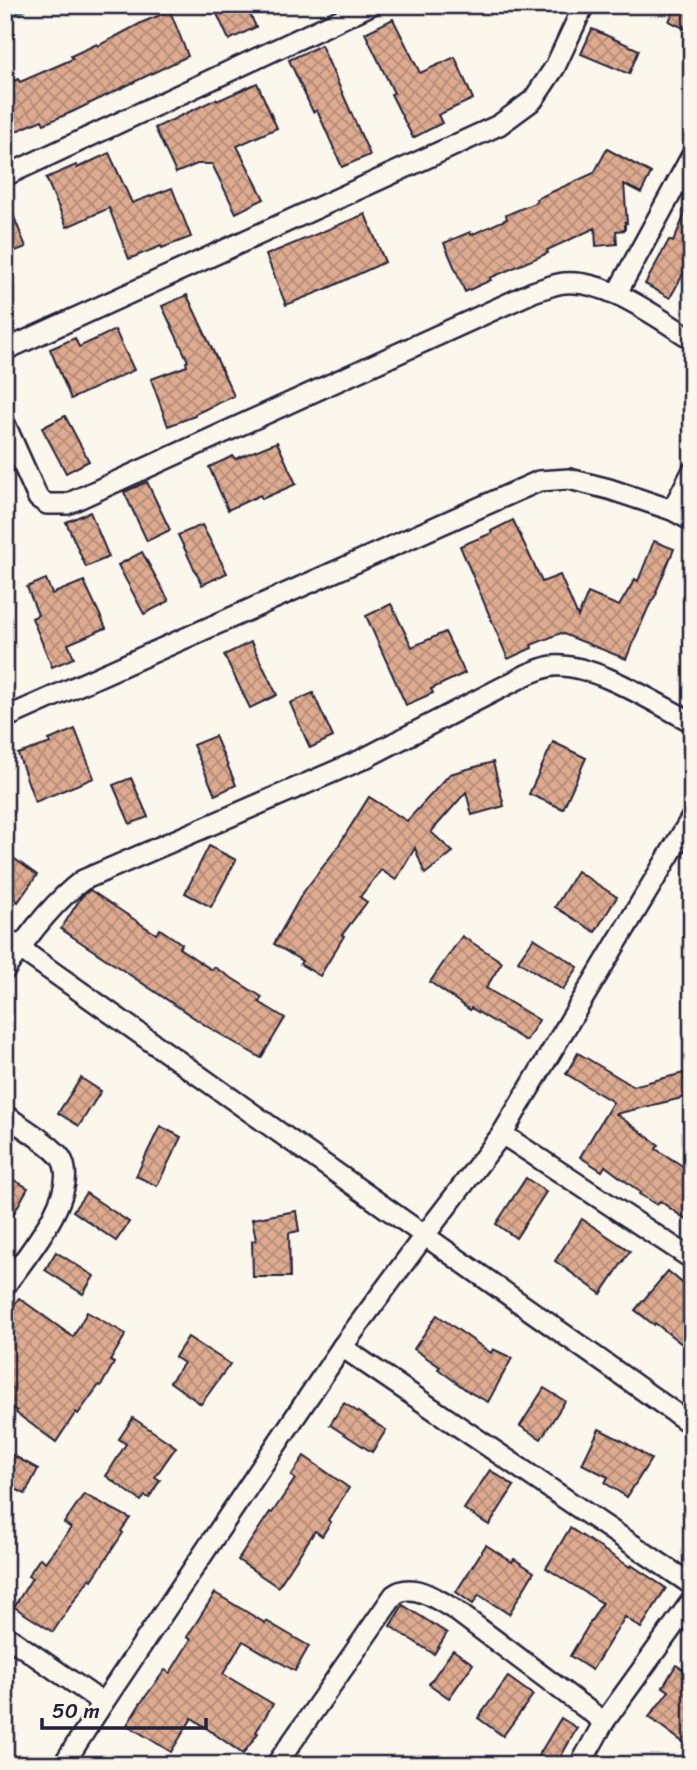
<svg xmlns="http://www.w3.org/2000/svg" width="697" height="1770" viewBox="0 0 697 1770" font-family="Sriracha,sans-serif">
	<defs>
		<pattern id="building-cross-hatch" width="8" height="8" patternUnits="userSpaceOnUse" patternTransform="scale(1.75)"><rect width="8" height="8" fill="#deab90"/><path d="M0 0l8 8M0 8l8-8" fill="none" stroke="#b48b77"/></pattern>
	</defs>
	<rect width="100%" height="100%" fill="#fbf7ec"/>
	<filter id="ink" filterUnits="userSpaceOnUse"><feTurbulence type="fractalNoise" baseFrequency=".0143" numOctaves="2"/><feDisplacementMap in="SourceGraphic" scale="14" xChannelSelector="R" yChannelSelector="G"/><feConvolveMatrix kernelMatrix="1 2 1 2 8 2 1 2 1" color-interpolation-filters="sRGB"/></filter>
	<g filter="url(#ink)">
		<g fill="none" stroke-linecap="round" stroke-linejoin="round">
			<polyline stroke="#5d8aa2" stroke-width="7" points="5,17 20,11 27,5"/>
		</g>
		<g fill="url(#building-cross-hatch)" stroke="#22223b" stroke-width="2">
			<polygon points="213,5 246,5 256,27 229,40"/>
			<polygon points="677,5 692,5 692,32 669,21"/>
			<polygon points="170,11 188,56 72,112 44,124 42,120 5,136 5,85 18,79 20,82 73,59 71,56 97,44 98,46 143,22"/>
			<polygon points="393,19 420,73 455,57 473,99 438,115 442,123 413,138 391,94 394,93 365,33"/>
			<polygon points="592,29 639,50 629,74 581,54"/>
			<polygon points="321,45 370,155 342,167 317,110 313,112 289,60"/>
			<polygon points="257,83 277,128 237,146 264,199 236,213 212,164 197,164 176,173 155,128 216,99 217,101"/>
			<polygon points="607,149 651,173 641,193 624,184 627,223 625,222 625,230 616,231 617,244 596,246 595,228 547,250 548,253 490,278 491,280 465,292 444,243 470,232 471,235 507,219 506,215 537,202 536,199 594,173"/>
			<polygon points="109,153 132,203 172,188 191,237 162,248 161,246 129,259 109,208 67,227 46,178 76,165 77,168"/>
			<polygon points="6,197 26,247 5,255 5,198"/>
			<polygon points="692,198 692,258 670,298 645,284 669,240 673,242"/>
			<polygon points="365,214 385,262 326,289 286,305 266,255"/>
			<polygon points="187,295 234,396 195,414 195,416 168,426 151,379 187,366 186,362 188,361 162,306"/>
			<polygon points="115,330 134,370 71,399 50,349 75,338 79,347"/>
			<polygon points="65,416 89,461 66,473 42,428"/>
			<polygon points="277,442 296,484 262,499 260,495 228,510 209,467 233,456 235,459"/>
			<polygon points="147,482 170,530 147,541 124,492"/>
			<polygon points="90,512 109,557 86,567 66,522"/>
			<polygon points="513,520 542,582 560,575 578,617 588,593 619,606 635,579 638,581 654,541 674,549 656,592 657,593 648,608 626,659 561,633 531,645 532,648 508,659 460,546 492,533 491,531"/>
			<polygon points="202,525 227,573 202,585 178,535"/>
			<polygon points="142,552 169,601 144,614 118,565"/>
			<polygon points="46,579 52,594 84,581 106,628 68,644 74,658 52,667 32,618 38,615 27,587"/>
			<polygon points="391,604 412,647 445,632 465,673 431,689 433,693 406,705 366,616"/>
			<polygon points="251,642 277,695 250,708 224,655"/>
			<polygon points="313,693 333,737 310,748 290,703"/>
			<polygon points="75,729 94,778 35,802 18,754 51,743 49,740"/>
			<polygon points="215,736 236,785 215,795 193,745"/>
			<polygon points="553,742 586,758 563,809 529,794"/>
			<polygon points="493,762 504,806 472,815 466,792 431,832 453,852 425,874 415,848 396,880 381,870 360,897 367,902 342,935 344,936 320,976 300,964 302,961 274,944 302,894 337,848 369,797 407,821 450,774"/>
			<polygon points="131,778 148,817 130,824 113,785"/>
			<polygon points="209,846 236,860 211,907 185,893"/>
			<polygon points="5,852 37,875 18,902 5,892"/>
			<polygon points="577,871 617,897 595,932 555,907"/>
			<polygon points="90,890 156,934 160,929 182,944 179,948 212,970 214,967 262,997 259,1002 285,1018 261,1058 208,1027 61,929 82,896"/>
			<polygon points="462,936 502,962 486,988 539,1020 526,1041 471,1008 470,1010 430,982"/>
			<polygon points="534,938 578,967 563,990 518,961"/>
			<polygon points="578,1053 633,1086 684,1073 690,1096 616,1114 659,1145 656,1149 692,1172 692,1224 660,1201 657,1205 639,1194 640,1192 605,1166 602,1171 580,1157 613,1102 566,1074"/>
			<polygon points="81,1078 101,1091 79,1126 58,1113"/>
			<polygon points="160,1126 181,1137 157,1186 136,1176"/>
			<polygon points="5,1175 28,1188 5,1229"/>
			<polygon points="526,1178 546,1192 516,1238 496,1224"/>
			<polygon points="86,1193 129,1222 116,1241 73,1211"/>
			<polygon points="296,1211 299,1231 289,1233 290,1277 253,1277 252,1241 256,1240 252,1219"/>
			<polygon points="582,1219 630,1251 601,1294 555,1261"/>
			<polygon points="56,1252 94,1276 83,1294 45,1270"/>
			<polygon points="668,1271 692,1291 692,1332 682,1344 655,1323 654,1325 635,1310"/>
			<polygon points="19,1298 73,1337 87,1312 126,1334 110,1361 114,1363 101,1386 99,1385 78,1414 76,1412 56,1442 16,1413 17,1411 5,1403 5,1318"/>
			<polygon points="437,1315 491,1353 493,1349 512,1358 488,1402 469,1392 438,1369 440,1367 414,1349"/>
			<polygon points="188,1337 230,1364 201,1404 170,1382 184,1363 175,1357"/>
			<polygon points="544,1388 565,1401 541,1439 520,1426"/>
			<polygon points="344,1403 386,1430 372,1452 330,1425"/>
			<polygon points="133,1418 176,1447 155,1477 160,1480 149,1498 145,1496 141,1501 106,1476 126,1444 119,1439"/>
			<polygon points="599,1429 623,1441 651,1459 627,1497 605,1483 608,1477 582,1464"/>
			<polygon points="5,1451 38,1469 25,1494 5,1484"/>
			<polygon points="304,1456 349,1488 328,1520 331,1522 322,1536 315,1531 278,1587 238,1560 270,1512 272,1513 295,1479 291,1476"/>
			<polygon points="490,1470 514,1486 489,1525 464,1509"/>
			<polygon points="84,1494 130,1518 121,1531 123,1533 92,1580 90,1578 71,1605 53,1632 14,1607 32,1578 28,1576 40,1558 45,1562 71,1528 64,1523"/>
			<polygon points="570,1528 630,1567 631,1565 666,1588 641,1628 625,1617 592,1670 570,1656 602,1603 546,1568"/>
			<polygon points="486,1545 512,1562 514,1559 534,1572 509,1614 479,1595 473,1604 456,1592"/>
			<polygon points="215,1593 265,1623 266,1621 309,1646 295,1671 243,1641 223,1674 273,1704 256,1732 258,1733 243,1754 192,1718 171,1752 127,1725 140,1704 165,1670 170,1673 191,1639 187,1637"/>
			<polygon points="403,1605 447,1633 434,1654 390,1626"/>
			<polygon points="453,1650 473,1664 449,1698 429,1684"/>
			<polygon points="676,1665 692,1675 692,1749 649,1717 669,1691 663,1687"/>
			<polygon points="508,1677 533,1695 503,1736 478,1718"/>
			<polygon points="561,1718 577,1728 556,1765 533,1765"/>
		</g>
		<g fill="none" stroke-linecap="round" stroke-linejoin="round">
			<g stroke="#22223b" stroke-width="24">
				<g id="street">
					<polyline points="5,176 371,5"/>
					<polyline points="617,293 692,155"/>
					<polyline points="5,350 499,125 533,100 555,67 584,5"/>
					<path d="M5 424 38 498 47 504H67L533 292C543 289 554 284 564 283 607 279 656 317 692 339"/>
					<polyline points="672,510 692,472"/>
					<polyline points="5,718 539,481 569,479 609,489 672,510 692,521"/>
					<polyline points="5,937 19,948 692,1425"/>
					<path d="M5 970C26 938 53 902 83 880L361 760 528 674C536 671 544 667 553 666 594 663 655 703 692 722"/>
					<path d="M5 1115C20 1126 51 1144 61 1158 82 1192 24 1259 5 1286"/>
					<polyline points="502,1134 692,1259"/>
					<polyline points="342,1347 692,1585"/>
					<polyline points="5,1635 103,1703"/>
					<polyline points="63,1765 103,1703 342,1347 424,1236 502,1134 692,817"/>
					<path d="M276 1765 394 1595C412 1581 439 1600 455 1610L604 1722"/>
					<polyline points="580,1765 604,1722 692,1600"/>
				</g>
			</g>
			<use href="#street" stroke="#fbf7ec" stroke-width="19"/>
		</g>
	</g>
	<rect width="697" height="1770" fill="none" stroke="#fbf7ec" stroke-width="28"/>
	<rect x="14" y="14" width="669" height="1742" fill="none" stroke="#22223b" stroke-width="2.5" filter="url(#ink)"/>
	<path d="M42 1718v10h164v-10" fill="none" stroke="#22223b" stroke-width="3.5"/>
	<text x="52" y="1718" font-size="21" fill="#22223b" stroke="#fbf7ec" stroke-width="5" paint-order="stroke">50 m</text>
</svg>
